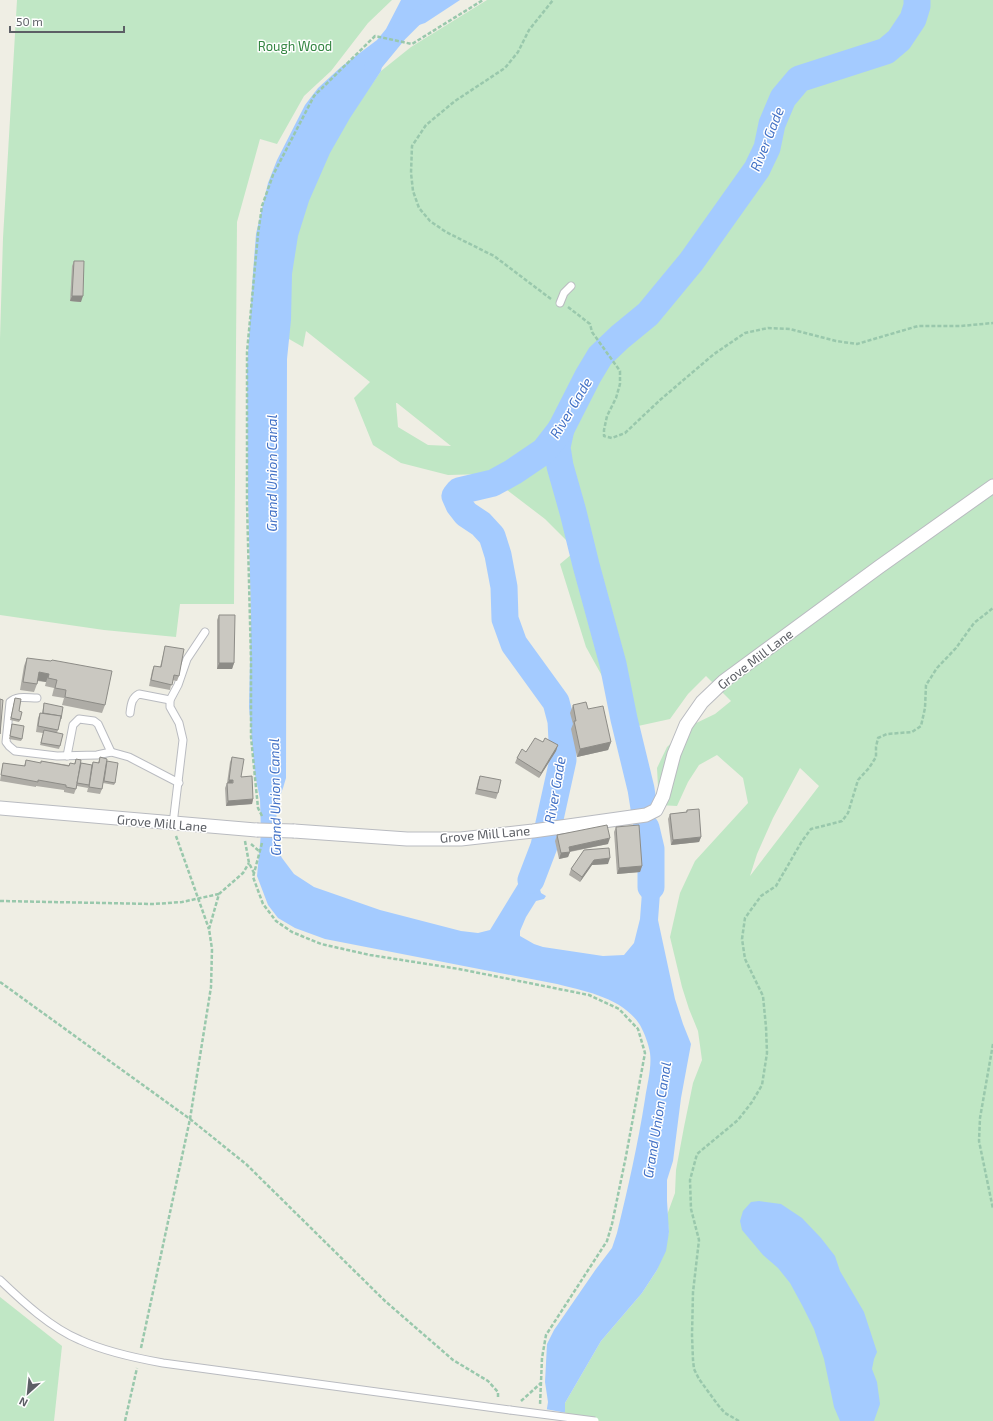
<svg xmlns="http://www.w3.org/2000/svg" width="993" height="1421" viewBox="0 0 993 1421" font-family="'Exo 2',sans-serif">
	<rect width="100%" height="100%" fill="#efeee4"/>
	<g fill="#c0e7c5" fill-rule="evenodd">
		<polygon points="17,0 392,0 368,23 331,71 304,96 277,144 260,139 237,222 234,604 180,604 176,637 104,630 0,615 0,339 3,238"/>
		<path d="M487 0H993V1421H565V1403L601 1341 642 1293 657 1270 669 1232 667 1215 675 1193 676 1170 684 1127 693 1083 702 1060 698 1031 689 1009 682 987 670 937 680 893 695 861 748 803 743 778 717 755 699 765 688 782 677 806 659 805 657 768 667 747 690 726 715 714 731 701 706 676 688 694 670 719 638 726 631 695 607 685 586 647 560 564 572 554 579 553 545 519 486 474 448 475 401 463 373 445 354 398 370 382 306 331 303 347 282 335 292 237 325 158 352 113 381 71 411 47ZM396 403H397L451 446 428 445 398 427ZM800 768 819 786 750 876 757 854 773 818Z"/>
		<polygon points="0,1297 62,1346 54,1421 0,1421"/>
	</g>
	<g fill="#a4cbff">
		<path d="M401 0H460L425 23 407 29 395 36 386 45 381 71 350 118 330 153 309 201 298 236 292 274 291 320 287 359 286 778 283 788 277 804 275 845 282 858 294 874 314 887 380 910 461 931 478 933 490 930 523 876 536 847 544 846 552 849 539 886 541 893 546 896 544 899 536 901 526 917 520 931V936L534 944 543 947 603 956 624 955 634 943 640 919 645 852 651 849 657 852 660 893 658 920 675 999 683 1024 691 1044 681 1098 673 1161 667 1180V1201L669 1232 666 1251 657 1270 642 1293 601 1341 565 1403V1421H545L548 1402 545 1382 547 1344 554 1330 596 1269 612 1248 617 1233C628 1188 638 1144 645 1099 647 1085 652 1067 650 1053 649 1045 644 1032 640 1025 623 998 585 991 557 984L325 939 295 928 278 918 268 905 257 876 261 833 260 799 255 775 249 707 251 617 248 500 247 368 253 273 256 234 268 183 277 160 305 105 318 88 341 67 377 40 386 29Z"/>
		<polygon points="759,1201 781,1204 802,1218 821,1238 835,1256 840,1271 864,1312 877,1352 874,1359 872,1369 877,1382 880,1404 874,1421 840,1421 834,1407 824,1359 814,1329 802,1305 790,1283 778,1268 763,1255 742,1230 740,1221 743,1211 751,1202"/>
	</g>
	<polygon fill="#efeee4" points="545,1409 567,1413 567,1421 543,1421"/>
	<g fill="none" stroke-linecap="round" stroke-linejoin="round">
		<polyline stroke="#a4cbff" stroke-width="16" points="372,67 400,33 416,17 442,0"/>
		<g stroke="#a4cbff" stroke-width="27">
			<polyline points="561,429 557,447 560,466 573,512 586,565 613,664 624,719 641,789 644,808"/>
			<polyline points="646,828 651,849 651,887"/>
			<polyline points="531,880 544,846 563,760 561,721 556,702 514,644 505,619 504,587 498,555 492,536 481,524 466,514 459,505 455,496 459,491 493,483 513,472 544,451 561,429 588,376 600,356 620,337 648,314 691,262 757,169 767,148 772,124 783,98 799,79 886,51 899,40 913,19 917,6 917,0"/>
		</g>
		<g stroke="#b9bbc0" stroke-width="9">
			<g id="lane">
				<polyline points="560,303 564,293 571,286"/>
				<path d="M37 698C28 698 17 695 10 702L6 742 9 746 15 751 57 756 97 755 111 752 129 757 179 783"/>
				<path d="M130 713C131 706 131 698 139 694L170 700"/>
				<polyline points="67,756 73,725 79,719 94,721 98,724 111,752"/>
				<polyline points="173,824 183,740 179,723 170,707 170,700 178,685 187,659 205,632"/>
				<path d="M0 1280C23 1302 51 1328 80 1340 106 1352 135 1358 163 1363L510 1410"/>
			</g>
		</g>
		<g stroke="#b9bbc0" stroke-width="15">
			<g id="street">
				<polyline points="0,808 257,830"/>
				<polyline points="294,831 407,839 461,839 533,831 646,815 656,810 663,796 674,754 686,725 702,702 724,681 879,567 993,486"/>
			</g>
		</g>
		<g stroke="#99c8ac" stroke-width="2.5" stroke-dasharray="4 2" stroke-linecap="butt">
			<polyline points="551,299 494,256 446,232 430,221 419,208 413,191 411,173 412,146 426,125 455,101 505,68 518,52 529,30 553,0"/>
			<polyline points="568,307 590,324 592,332 620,371 620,384 616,398 607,416 604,430 604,436 612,438 625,433 660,400 714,354 745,333 768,328 790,329 836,341 857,344 918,326 961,326 993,323"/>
			<polyline points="262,816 258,808 251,737 251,661 247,503 247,352 258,234 262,206 273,175 314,96 375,36 412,44 483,0"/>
			<polyline points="176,836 209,929"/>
			<polyline points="245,841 249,863 254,873"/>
			<polyline points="262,843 253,877 263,904 276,921 292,932 321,944 370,955 459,969 589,995 619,1009 638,1029 645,1053 626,1156 612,1224 607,1241 546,1335 542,1358 540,1405"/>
			<polyline points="251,844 259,851"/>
			<polyline points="0,901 154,904 182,902 219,894"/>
			<polyline points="0,982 190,1119 246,1164 385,1301 453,1360 488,1381 498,1392 498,1398"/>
			<polyline points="993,1044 980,1118 979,1141 993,1209"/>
			<polyline points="141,1348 190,1119 211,987 212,949 209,929 219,894 243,873 249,863"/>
			<polyline points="521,1401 541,1383"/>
			<polyline points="125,1421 137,1368"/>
			<polyline points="739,1421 725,1413 718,1405 699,1379 694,1369 693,1360 692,1335 693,1292 699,1240 691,1209 690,1180 697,1154 738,1120 752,1102 762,1085 767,1053 766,1027 763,996 745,959 742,939 745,918 761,896 776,886 802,841 811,829 842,821 848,813 858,780 869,768 876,757 876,747 878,738 887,734 912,732 921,726 925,708 926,685 937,668 956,648 974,623 993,608"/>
		</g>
		<use href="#lane" stroke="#fff" stroke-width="7"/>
		<use href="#street" stroke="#fff" stroke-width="13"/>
		<g stroke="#b9bbc0" stroke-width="9" stroke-linecap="butt">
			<polyline id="lane-bridge" points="510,1410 595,1421"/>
		</g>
		<g stroke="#b9bbc0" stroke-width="15" stroke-linecap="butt">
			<polyline id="street-bridge" points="257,830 294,831"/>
		</g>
		<use href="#lane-bridge" stroke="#fff" stroke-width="7"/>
		<use href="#street-bridge" stroke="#fff" stroke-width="13"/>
	</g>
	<g fill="#aeaca6">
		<polygon points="74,261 81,302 70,301 72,266"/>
		<polygon points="219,615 234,663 232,669 217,669 217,620"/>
		<polygon points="165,646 179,676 177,681 172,680 170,690 149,686 152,671 154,666 160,667 164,651"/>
		<polygon points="27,658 105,705 102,713 62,705 64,698 52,696 54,688 45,686 46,682 37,681 37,684 34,692 20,690 24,666"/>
		<polygon points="15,698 20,720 19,722 10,720"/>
		<polygon points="44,703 61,719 57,733 60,746 59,749 40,745 43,733 36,732 38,718 40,713 42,713"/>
		<polygon points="573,705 588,709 611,742 608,750 577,757 571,729 573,724 570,713"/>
		<polygon points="12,724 22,739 21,741 9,739"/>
		<polygon points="543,742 558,745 556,751 539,778 515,763 517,758"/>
		<polygon points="100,757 107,761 115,783 114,785 103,783 102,789 100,794 87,792 88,788 77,786 74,794 64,792 64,790 36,786 36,787 0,781 2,768 3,763 24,766 26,760 41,763 41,761 69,765 70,763 74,764 76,759 81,763 92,765 93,762 98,763"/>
		<polygon points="232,757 241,777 253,799 252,804 226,806 225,788 227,783 230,762"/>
		<polygon points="480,776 498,793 496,799 475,794 478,781"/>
		<polygon points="687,810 701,837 699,842 671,845 668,819 670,814 686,812"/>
		<polygon points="616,827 642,866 640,872 617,874 614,832"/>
		<polygon points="557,835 608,844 570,852 568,857 559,859 555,841"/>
		<polygon points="584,850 608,864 592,865 580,882 569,875 571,869"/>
	</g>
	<g fill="#8d8c87">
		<polygon points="72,296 83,296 81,302 70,301"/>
		<polygon points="219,663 234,663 232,669 217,669"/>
		<polygon points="39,672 49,674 46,682 36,680"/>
		<polygon points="611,742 608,750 577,757 580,749"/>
		<polygon points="558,745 556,751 539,778 541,773"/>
		<polygon points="229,780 233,780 231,786 227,785"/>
		<polygon points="253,799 252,804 226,806 228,801"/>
		<polygon points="701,837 699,842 671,845 673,840"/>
		<polygon points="610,838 608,844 567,852 569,847"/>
		<polygon points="570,852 568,857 559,859 561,853"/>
		<polygon points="610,858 608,864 592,865 580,882 582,877 594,860"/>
		<polygon points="642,866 640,872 617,874 619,868"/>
	</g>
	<g fill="#cac8c1" stroke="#8d8c87">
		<polygon points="74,261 84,261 83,296 72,296"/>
		<polygon points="219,615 235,615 234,663 219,663"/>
		<polygon points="165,646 184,649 179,676 174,675 172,685 151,680 154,666 161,667"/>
		<polygon points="27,658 51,661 52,660 112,671 105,705 65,697 66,690 55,688 57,680 48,678 49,674 39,672 37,684 23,682"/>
		<polygon points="15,698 21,699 19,711 22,712 20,720 11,718"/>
		<polygon points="0,699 3,700 0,734"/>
		<polygon points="586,702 588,709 603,706 611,742 580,749 574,721 576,721 573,705"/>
		<polygon points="44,703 63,707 61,719 60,719 61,716 43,713"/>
		<polygon points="40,713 61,716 58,730 38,726"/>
		<polygon points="12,724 24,726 22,739 10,736"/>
		<polygon points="44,730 63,734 60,746 41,743"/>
		<polygon points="535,738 543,742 545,738 558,745 541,773 517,758 522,749 526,752"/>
		<polygon points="100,757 107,759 102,789 89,787 93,762 99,763"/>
		<polygon points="232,757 244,759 241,777 252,776 253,799 228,801 227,783 233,783 233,780 229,780"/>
		<polygon points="76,759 81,760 76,789 66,787 66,785 38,780 38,782 1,775 3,763 25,766 26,760 41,763 41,761 69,766 70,763 75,764"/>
		<polygon points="107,761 118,763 115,783 104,781"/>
		<polygon points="81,763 92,765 89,785 77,783"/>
		<polygon points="480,776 501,780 498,793 477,789"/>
		<polygon points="699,809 701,837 673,840 670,814 687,812 687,810"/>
		<polygon points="607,825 610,838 569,847 570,852 561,853 557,835"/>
		<polygon points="639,825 642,866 619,868 616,827"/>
		<polygon points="609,848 610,858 594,860 582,877 571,869 584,850"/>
	</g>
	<g text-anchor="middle" stroke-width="3" stroke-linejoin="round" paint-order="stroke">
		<g font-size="13" fill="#338541" stroke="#fff">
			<text x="295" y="51">Rough Wood</text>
		</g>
		<g font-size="13" fill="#5c5f65" stroke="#fff">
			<text transform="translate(755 659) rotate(-37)" y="5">Grove Mill Lane</text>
			<text transform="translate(162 823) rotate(5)" y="5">Grove Mill Lane</text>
			<text transform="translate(485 834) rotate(-5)" y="5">Grove Mill Lane</text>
		</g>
		<g font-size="14" font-style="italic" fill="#4372c6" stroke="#fff">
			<text transform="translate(767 139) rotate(-68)" y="5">River Gade</text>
			<text transform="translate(571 408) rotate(-59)" y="5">River Gade</text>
			<text transform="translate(272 473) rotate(-90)" y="5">Grand Union Canal</text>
			<text transform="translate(555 790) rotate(-80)" y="5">River Gade</text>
			<text transform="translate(275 797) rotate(-91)" y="5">Grand Union Canal</text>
			<text transform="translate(657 1120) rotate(-81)" y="5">Grand Union Canal</text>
		</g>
	</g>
	<g transform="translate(28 1393) rotate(207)" stroke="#ffffff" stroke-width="3" paint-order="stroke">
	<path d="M0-3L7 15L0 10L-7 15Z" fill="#5c5f65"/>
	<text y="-6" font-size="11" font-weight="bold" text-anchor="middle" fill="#5c5f65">N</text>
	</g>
	<path d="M10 26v6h114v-6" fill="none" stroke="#5c5f65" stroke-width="2"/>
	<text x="16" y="26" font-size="12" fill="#5c5f65" stroke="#ffffff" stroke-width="3" paint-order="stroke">50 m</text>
</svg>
